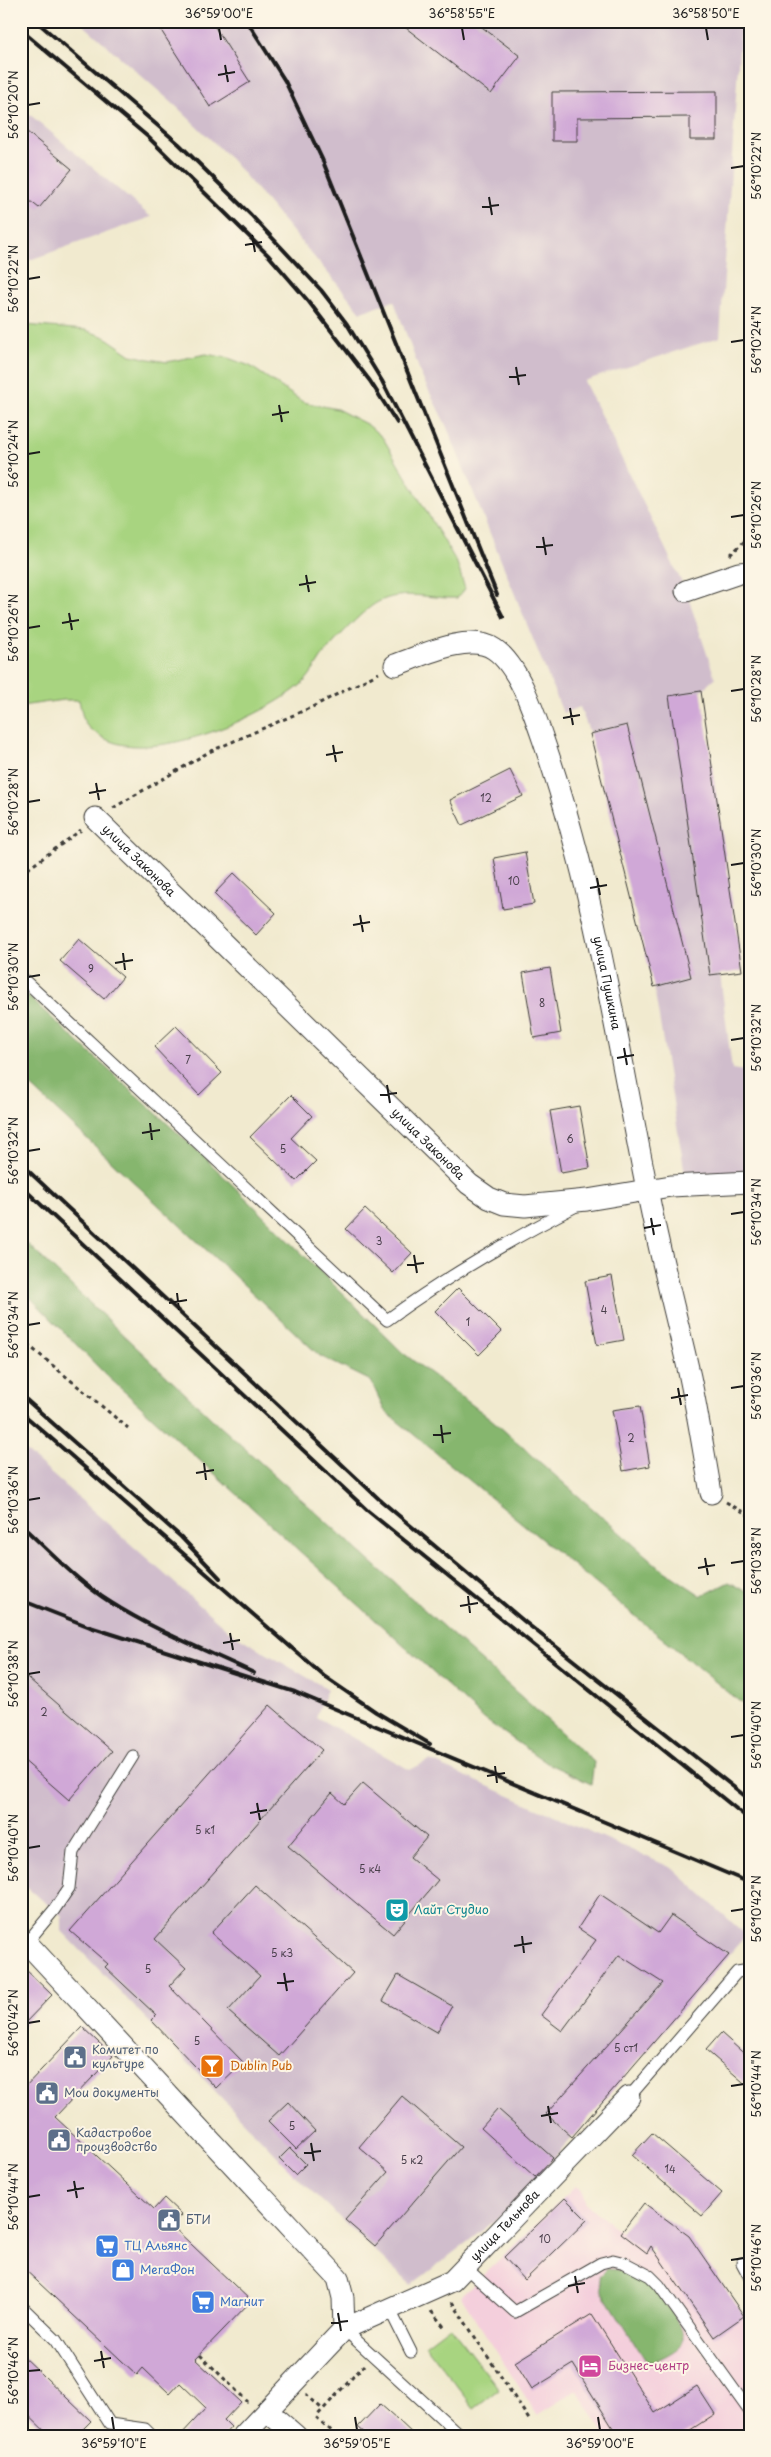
<svg xmlns="http://www.w3.org/2000/svg" width="771" height="2457" viewBox="0 0 771 2457" font-family="'Playpen Sans',sans-serif">
	<rect width="100%" height="100%" fill="#fcf5e5"/>
	<filter id="ink" filterUnits="userSpaceOnUse"><feTurbulence type="fractalNoise" baseFrequency=".02" numOctaves="2"/><feDisplacementMap in="SourceGraphic" scale="10" xChannelSelector="R" yChannelSelector="G"/><feConvolveMatrix kernelMatrix="1 2 1 2 8 2 1 2 1" color-interpolation-filters="sRGB"/></filter>
	<filter id="wash" filterUnits="userSpaceOnUse"><feTurbulence type="fractalNoise" baseFrequency=".0096" numOctaves="4" result="noise"/><feDisplacementMap in="SourceGraphic" scale="20" xChannelSelector="R" yChannelSelector="G"/><feGaussianBlur stdDeviation="1.12" result="paint"/><feColorMatrix in="noise" values="0 0 0 0 0 0 0 0 0 0 0 0 0 0 0 0 0 1.4 0 .05"/><feComposite in="paint" operator="in"/></filter>
	<g filter="url(#wash)">
		<rect width="100%" height="100%" fill="#f1eacf"/>
		<polygon fill="#f4cfdc" points="576,2186 582,2191 586,2204 647,2253 655,2252 686,2231 744,2316 750,2328 750,2436 606,2436 577,2390 537,2415 461,2296"/>
		<g fill="#d0bdcc">
			<polygon points="79,21 741,21 720,337 584,381 686,591 715,678 701,691 742,971 720,974 732,1069 746,1071 750,1105 750,1172 685,1174 654,987 590,734 580,707 563,713 446,425 422,377 394,301 361,312 230,158 178,108"/>
			<polygon points="21,107 151,217 21,263"/>
			<polygon points="21,1447 230,1632 327,1689 316,1717 410,1770 429,1760 672,1868 746,1935 509,2210 411,2285 305,2185 62,1931 62,1916 21,1883"/>
		</g>
		<g fill="#a8d480" stroke="#62784e">
			<path d="M25 325 85 330 105 337 131 355 149 359 167 362 206 354 228 358 250 366 303 402 337 409 368 425 383 438 457 563 465 589 457 598C430 599 404 589 378 602 360 612 334 642 321 658 316 666 310 676 303 683 265 717 145 769 99 735 95 732 90 730 87 726 82 718 81 709 79 700H63L21 706V326Z"/>
			<polygon points="450,2326 499,2389 474,2408 425,2345"/>
		</g>
		<g fill="#86b66e" stroke="#516945">
			<polygon points="21,990 203,1156 403,1353 491,1419 660,1568 702,1596 729,1582 750,1593 750,1710 385,1411 371,1381 320,1356 21,1077"/>
			<polygon points="21,1238 212,1419 594,1762 591,1784 547,1763 484,1719 105,1374 21,1288"/>
			<path d="M607 2269C617 2269 628 2272 637 2276 649 2282 687 2327 684 2340 682 2349 661 2358 653 2362L646 2361 601 2289 599 2277Z"/>
		</g>
		<g id="blocks">
			<g fill="#d0a8d7">
				<polygon points="155,21 211,21 250,82 210,107"/>
				<polygon points="397,21 474,21 520,56 491,94"/>
				<polygon points="717,91 717,140 690,140 690,117 577,118 577,141 552,141 552,92"/>
				<polygon points="21,127 72,169 39,208 21,194"/>
				<polygon points="701,691 742,971 710,975 669,696"/>
				<polygon points="627,725 691,977 654,987 590,734"/>
				<polygon points="510,770 523,796 462,825 450,800"/>
				<polygon points="525,852 534,904 503,909 494,858"/>
				<polygon points="234,873 276,913 256,935 214,894"/>
				<polygon points="79,939 123,977 104,999 60,961"/>
				<polygon points="550,968 561,1033 534,1038 523,973"/>
				<polygon points="176,1026 222,1073 199,1095 154,1047"/>
				<polygon points="291,1095 312,1116 291,1138 316,1161 296,1181 250,1137"/>
				<polygon points="579,1106 590,1168 561,1173 550,1111"/>
				<polygon points="365,1209 412,1253 393,1273 346,1229"/>
				<polygon points="612,1276 624,1340 597,1345 585,1281"/>
				<polygon points="458,1288 502,1332 479,1355 435,1311"/>
				<polygon points="640,1406 650,1466 623,1471 612,1410"/>
				<polygon points="21,1672 112,1751 69,1800 21,1758"/>
				<polygon points="270,1705 322,1750 155,1939 186,1968 169,1986 243,2062 216,2088 151,2020 156,2015 105,1967 108,1964 70,1931"/>
				<polygon points="363,1783 427,1837 410,1857 438,1880 393,1934 288,1846 332,1793 344,1804"/>
				<polygon points="255,1885 353,1973 279,2056 228,2011 260,1976 211,1933"/>
				<polygon points="600,1894 658,1933 671,1915 729,1955 572,2137 546,2114 663,1983 619,1955 562,2031 541,2015 596,1940 578,1928"/>
				<polygon points="21,1965 52,1995 21,2027"/>
				<polygon points="398,1975 452,2006 437,2032 383,2001"/>
				<polygon points="82,2027 113,2056 55,2117 154,2209 164,2198 182,2215 172,2226 251,2301 195,2359 241,2402 224,2420 231,2427 223,2436 180,2436 206,2408 180,2383 170,2394 143,2368 137,2375 21,2266 21,2091"/>
				<polygon points="721,2033 750,2059 750,2088 706,2050"/>
				<polygon points="402,2096 461,2147 375,2246 345,2220 388,2172 359,2147"/>
				<polygon points="288,2102 315,2131 296,2149 268,2121"/>
				<polygon points="498,2109 553,2158 535,2177 481,2128"/>
				<polygon points="652,2133 722,2193 702,2216 632,2155"/>
				<polygon points="290,2148 306,2164 295,2175 279,2159"/>
				<polygon points="565,2198 587,2220 525,2280 504,2257"/>
				<polygon points="644,2203 689,2236 744,2316 714,2337 651,2246 647,2253 621,2233"/>
				<polygon points="592,2314 655,2413 697,2386 715,2414 681,2436 618,2436 573,2364 532,2389 515,2362"/>
				<polygon points="21,2354 91,2421 76,2436 50,2436 21,2408"/>
				<polygon points="380,2404 397,2419 415,2436 368,2436 358,2427"/>
			</g>
		</g>
	</g>
	<g filter="url(#ink)">
		<use href="#blocks" fill-opacity="0" stroke="#3c3b37" stroke-width="1"/>
		<g fill="none" stroke-linecap="round" stroke-linejoin="round">
			<g stroke="#3c3b37" stroke-width="13">
				<g id="service">
					<path d="M22 978 387 1320C447 1276 510 1240 576 1206"/>
					<polyline points="24,1946 54,1910 69,1888 73,1852 133,1756"/>
					<polyline points="629,2097 737,1972 750,1970"/>
					<polyline points="742,2263 750,2278"/>
					<polyline points="465,2267 515,2312 601,2263 613,2260 625,2263 650,2276 659,2285 750,2412"/>
					<polyline points="21,2306 56,2340 110,2424 145,2429 152,2436"/>
					<polyline points="390,2310 411,2352"/>
					<polyline points="344,2329 461,2436"/>
				</g>
			</g>
			<g stroke="#3c3b37" stroke-width="23">
				<g id="minor">
					<polyline points="686,591 739,573 750,572"/>
					<path id="s1" d="M395 665C421 656 469 632 494 649 520 666 536 719 546 748 595 892 617 1041 647 1189 659 1252 676 1314 690 1377 698 1415 704 1454 711 1493"/>
					<path id="s2" d="M95 818 469 1184 489 1198 504 1204 525 1206 587 1200 671 1186 750 1182"/>
					<polyline points="27,1943 338,2278 343,2298 344,2329"/>
					<polyline points="267,2411 296,2436"/>
					<path id="s3" d="M243 2436 344 2329 452 2281 629 2097"/>
				</g>
			</g>
			<g stroke="#3c3b37" stroke-width="3" stroke-dasharray="4 4" stroke-linecap="butt">
				<polyline points="730,555 750,536"/>
				<polyline points="113,808 209,752 312,707 379,673"/>
				<polyline points="21,874 81,830"/>
				<polyline points="21,1339 128,1428"/>
				<polyline points="726,1502 750,1516"/>
				<polyline points="452,2302 530,2421"/>
				<polyline points="431,2311 446,2329"/>
				<polyline points="200,2355 248,2402"/>
				<polyline points="306,2394 322,2409"/>
				<polyline points="337,2436 316,2417 364,2365"/>
			</g>
			<use href="#service" stroke="#fff" stroke-width="11"/>
			<use href="#minor" stroke="#fff" stroke-width="21"/>
			<g stroke="#1c1c1c" stroke-width="4">
				<polyline points="36,21 179,144 251,215 321,290 347,324 382,381 503,617"/>
				<polyline points="247,21 285,81 322,159 497,595"/>
				<polyline points="21,30 148,137 269,256 309,302 370,381 397,423"/>
				<polyline points="21,1164 379,1499 525,1622 750,1800"/>
				<polyline points="21,1186 368,1511 750,1820"/>
				<polyline points="21,1395 181,1537 220,1578"/>
				<polyline points="21,1412 325,1677 376,1712 430,1744"/>
				<path d="M21 1525C50 1552 77 1581 110 1602 155 1631 206 1650 254 1673"/>
				<polyline points="21,1600 90,1627 295,1692 750,1883"/>
			</g>
		</g>
	</g>
	<path fill="none" stroke="#1c1c1c" stroke-width="2" d="M219 28 221 40M462 28 464 40M706 28 708 40M225 65 228 82M218 75 235 72M28 105 40 103M731 168 744 166M489 197 492 215M482 207 499 205M252 235 255 252M245 245 262 242M28 279 40 277M731 342 744 340M516 367 519 385M509 377 526 375M279 405 282 422M272 415 289 412M28 454 40 452M731 517 744 515M543 537 546 555M536 547 553 545M306 575 309 592M299 585 316 582M69 613 72 630M62 623 79 620M28 628 40 626M731 691 744 689M570 708 573 725M563 718 580 715M333 745 336 762M326 755 343 752M96 783 99 800M89 793 106 790M28 802 40 800M731 865 744 863M597 878 600 895M590 888 607 885M360 915 363 932M353 925 370 922M123 953 125 970M115 963 133 960M28 977 40 975M731 1040 744 1038M624 1048 627 1065M617 1058 634 1055M387 1085 390 1103M380 1095 397 1093M150 1123 152 1140M142 1133 160 1130M28 1151 40 1149M731 1214 744 1212M651 1218 654 1235M644 1228 661 1225M414 1255 417 1273M407 1265 424 1263M177 1293 179 1310M169 1303 187 1300M28 1325 40 1323M678 1388 681 1405M731 1388 744 1386M671 1398 688 1395M441 1425 443 1443M433 1435 451 1433M204 1463 206 1480M196 1473 214 1470M28 1500 40 1498M705 1558 708 1575M731 1563 744 1561M698 1568 715 1565M468 1596 470 1613M460 1606 478 1603M230 1633 233 1650M223 1643 240 1640M28 1674 40 1672M731 1737 744 1735M495 1766 497 1783M487 1776 505 1773M257 1803 260 1820M250 1813 267 1810M28 1848 40 1846M731 1911 744 1909M522 1936 524 1953M514 1946 532 1943M284 1973 287 1991M277 1983 294 1981M28 2023 40 2021M731 2086 744 2084M548 2106 551 2123M541 2116 558 2113M311 2143 314 2161M304 2153 321 2151M74 2181 77 2198M67 2191 84 2188M28 2197 40 2195M731 2260 744 2258M575 2276 578 2293M568 2286 585 2283M338 2313 341 2331M331 2323 348 2321M101 2351 104 2368M94 2361 111 2358M28 2371 40 2370M112 2417 114 2430M355 2417 357 2430M598 2417 600 2430"/>
	<defs>
		<g id="theatre-square" transform="scale(1.25)"><rect x="-9" y="-9" width="18" height="18" rx="4" fill="#0f9aa8" stroke="#fcf5e5"/><path d="M-5-5.5Q0-4 5-5.5V0Q5 5 0 6Q-5 5-5 0ZM-3.3-2.5H-1v1.5H-3.3ZM1-2.5H3.3v1.5H1ZM-2.8 1Q0 5.5 2.8 1Z" fill="#fff"/></g>
		<g id="civic-square" transform="scale(1.25)"><rect x="-9" y="-9" width="18" height="18" rx="4" fill="#5c6f8a" stroke="#fcf5e5"/><path d="M-.6-6.5H3V-4.5H.6V-3L4-1V1h2V6H-6V1h2V-1L-.6-3ZM-1.2 2.5V6h2.4V2.5Z" fill="#fff"/></g>
		<g id="bar-square" transform="scale(1.25)"><rect x="-9" y="-9" width="18" height="18" rx="4" fill="#e8710a" stroke="#fcf5e5"/><path d="M-6-5H6L.8 .8V4.5H3.5V6h-7V4.5H-.8V.8Z" fill="#fff"/></g>
		<g id="supermarket-square" transform="scale(1.25)"><rect x="-9" y="-9" width="18" height="18" rx="4" fill="#3f7fe0" stroke="#fcf5e5"/><path d="M-6-5.5h2.5l.6 2H6L4.5 2H-2.5L-4.4-4H-6ZM-1.5 3.2a1.3 1.3 0 1 0 .1 0ZM3 3.2a1.3 1.3 0 1 0 .1 0Z" fill="#fff"/></g>
		<g id="shop-square" transform="scale(1.25)"><rect x="-9" y="-9" width="18" height="18" rx="4" fill="#3f7fe0" stroke="#fcf5e5"/><path d="M-5-2.5h2.3a2.7 3.5 0 0 1 5.4 0H5L5.5 6h-11ZM-1.5-2.5h3a1.5 2.3 0 0 0-3 0Z" fill="#fff"/></g>
		<g id="hotel-square" transform="scale(1.25)"><rect x="-9" y="-9" width="18" height="18" rx="4" fill="#d1479c" stroke="#fcf5e5"/><path d="M-6-4.5h1.5V1H6V5H4.5V3h-9V5H-6ZM-4 0a1.8 1.8 0 1 1 3.6 0ZM.5 0V-2.5h3Q6-2.5 6 0Z" fill="#fff"/></g>
	</defs>
	<g fill-rule="evenodd">
		<use href="#theatre-square" x="397" y="1910"/>
		<use href="#civic-square" x="75" y="2057"/>
		<use href="#bar-square" x="212" y="2066"/>
		<use href="#civic-square" x="47" y="2093"/>
		<use href="#civic-square" x="59" y="2140"/>
		<use href="#civic-square" x="169" y="2220"/>
		<use href="#supermarket-square" x="107" y="2246"/>
		<use href="#shop-square" x="123" y="2270"/>
		<use href="#supermarket-square" x="203" y="2302"/>
		<use href="#hotel-square" x="590" y="2366"/>
	</g>
	<g text-anchor="middle" stroke-width="4" stroke-linejoin="round" paint-order="stroke">
		<g font-size="10" fill="#493f4b">
			<text x="486" y="802">12</text>
			<text x="514" y="885">10</text>
			<text x="91" y="973">9</text>
			<text x="542" y="1007">8</text>
			<text x="188" y="1064">7</text>
			<text x="570" y="1143">6</text>
			<text x="283" y="1153">5</text>
			<text x="379" y="1245">3</text>
			<text x="604" y="1314">4</text>
			<text x="468" y="1326">1</text>
			<text x="631" y="1442">2</text>
			<text x="44" y="1716">2</text>
			<text x="205" y="1834">5 к1</text>
			<text x="370" y="1873">5 к4</text>
			<text x="282" y="1957">5 к3</text>
			<text x="148" y="1973">5</text>
			<text x="197" y="2045">5</text>
			<text x="626" y="2052">5 ст1</text>
			<text x="292" y="2130">5</text>
			<text x="412" y="2164">5 к2</text>
			<text x="670" y="2173">14</text>
			<text x="545" y="2243">10</text>
		</g>
		<g font-size="12" fill="#1c1c1c" stroke="#fcf5e5">
			<text dy="4" stroke="none"><textPath href="#s2" startOffset="61">улица Законова</textPath></text>
			<text dy="4" stroke="none"><textPath href="#s1" startOffset="460">улица Пушкина</textPath></text>
			<text dy="4" stroke="none"><textPath href="#s2" startOffset="466">улица Законова</textPath></text>
			<text dy="4" stroke="none"><textPath href="#s3" startOffset="342">улица Тельнова</textPath></text>
		</g>
		<g font-size="12" fill="#0d838f" stroke="#fcf5e5" text-anchor="start">
			<text x="414" y="1914">Лайт Студио</text>
		</g>
		<g font-size="12" fill="#4e5e75" stroke="#fcf5e5" text-anchor="start">
			<text x="92" y="2054">Комитет по<tspan x="92" dy="14">культуре</tspan></text>
			<text x="64" y="2097">Мои документы</text>
			<text x="76" y="2137">Кадастровое<tspan x="76" dy="14">производство</tspan></text>
			<text x="186" y="2224">БТИ</text>
		</g>
		<g font-size="12" fill="#c56008" stroke="#fcf5e5" text-anchor="start">
			<text x="230" y="2070">Dublin Pub</text>
		</g>
		<g font-size="12" fill="#366cbe" stroke="#fcf5e5" text-anchor="start">
			<text x="124" y="2250">ТЦ Альянс</text>
			<text x="140" y="2274">МегаФон</text>
			<text x="220" y="2306">Магнит</text>
		</g>
		<g font-size="12" fill="#b23c85" stroke="#fcf5e5" text-anchor="start">
			<text x="608" y="2370">Бизнес-центр</text>
		</g>
	</g>
	<rect width="771" height="2457" fill="none" stroke="#fcf5e5" stroke-width="55"/>
	<rect x="28" y="28" width="716" height="2402" fill="none" stroke="#1c1c1c" stroke-width="2"/>
	<g font-size="12" text-anchor="middle" fill="#1c1c1c">
		<text x="219" y="18">36°59'00"E</text>
		<text x="462" y="18">36°58'55"E</text>
		<text x="706" y="18">36°58'50"E</text>
		<text transform="translate(14 105) rotate(-90)" y="4">56°10'20"N</text>
		<text transform="translate(757 166) rotate(-90)" y="4">56°10'22"N</text>
		<text transform="translate(14 279) rotate(-90)" y="4">56°10'22"N</text>
		<text transform="translate(757 340) rotate(-90)" y="4">56°10'24"N</text>
		<text transform="translate(14 454) rotate(-90)" y="4">56°10'24"N</text>
		<text transform="translate(757 515) rotate(-90)" y="4">56°10'26"N</text>
		<text transform="translate(14 628) rotate(-90)" y="4">56°10'26"N</text>
		<text transform="translate(757 689) rotate(-90)" y="4">56°10'28"N</text>
		<text transform="translate(14 802) rotate(-90)" y="4">56°10'28"N</text>
		<text transform="translate(757 863) rotate(-90)" y="4">56°10'30"N</text>
		<text transform="translate(14 977) rotate(-90)" y="4">56°10'30"N</text>
		<text transform="translate(757 1038) rotate(-90)" y="4">56°10'32"N</text>
		<text transform="translate(14 1151) rotate(-90)" y="4">56°10'32"N</text>
		<text transform="translate(757 1212) rotate(-90)" y="4">56°10'34"N</text>
		<text transform="translate(14 1325) rotate(-90)" y="4">56°10'34"N</text>
		<text transform="translate(757 1386) rotate(-90)" y="4">56°10'36"N</text>
		<text transform="translate(14 1500) rotate(-90)" y="4">56°10'36"N</text>
		<text transform="translate(757 1561) rotate(-90)" y="4">56°10'38"N</text>
		<text transform="translate(14 1674) rotate(-90)" y="4">56°10'38"N</text>
		<text transform="translate(757 1735) rotate(-90)" y="4">56°10'40"N</text>
		<text transform="translate(14 1848) rotate(-90)" y="4">56°10'40"N</text>
		<text transform="translate(757 1909) rotate(-90)" y="4">56°10'42"N</text>
		<text transform="translate(14 2023) rotate(-90)" y="4">56°10'42"N</text>
		<text transform="translate(757 2084) rotate(-90)" y="4">56°10'44"N</text>
		<text transform="translate(14 2197) rotate(-90)" y="4">56°10'44"N</text>
		<text transform="translate(757 2258) rotate(-90)" y="4">56°10'46"N</text>
		<text transform="translate(14 2371) rotate(-90)" y="4">56°10'46"N</text>
		<text x="114" y="2448">36°59'10"E</text>
		<text x="357" y="2448">36°59'05"E</text>
		<text x="600" y="2448">36°59'00"E</text>
	</g>
</svg>
